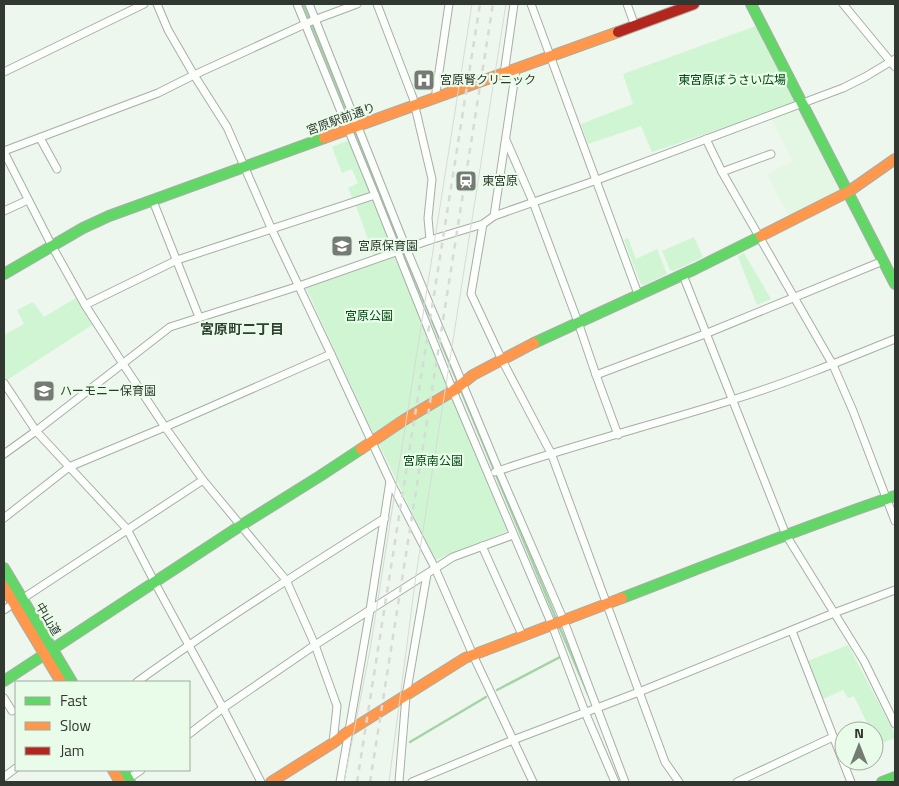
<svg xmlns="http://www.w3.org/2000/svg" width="899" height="786" viewBox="0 0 899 786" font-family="'Titillium Web','Noto Sans JP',sans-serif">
	<rect width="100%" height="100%" fill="#edf7ed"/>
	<polygon fill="#e4f6e4" points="800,109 841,189 839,192 789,216 767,174 793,161 772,119"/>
	<g fill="#d0f5d3">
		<polygon points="756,26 797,103 652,152 641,126 588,144 581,124 633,104 623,74"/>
		<polygon points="349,140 370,192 369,196 354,202 348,188 358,183 352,169 342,173 332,147"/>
		<polygon points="371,201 375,202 393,247 391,250 374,256 356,206"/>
		<polygon points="694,237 703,257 674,271 670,270 662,251"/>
		<polygon points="628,238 636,259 657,249 667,274 644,285 641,284 624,240"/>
		<polygon points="744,253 771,299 757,305 738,257"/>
		<polygon points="395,257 448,386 373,433 306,288"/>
		<polygon points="76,298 92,325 7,380 4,375 4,335 24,324 17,310 33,302 44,317"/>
		<polygon points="451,396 508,531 435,560 378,442"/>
		<polygon points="848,645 895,734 895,738 877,745 874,738 874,731 871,731 854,696 848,698 843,690 823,699 808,661"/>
	</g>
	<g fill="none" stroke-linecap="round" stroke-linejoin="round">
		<g stroke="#a4d3a8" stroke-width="2.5">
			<polyline points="303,4 353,126"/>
			<polyline points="355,131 397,237 458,383"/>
			<polyline points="460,388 557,621"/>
			<polyline points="559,626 588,694"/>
			<polyline points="497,690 562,656"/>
			<polyline points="410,742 486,697"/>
		</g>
		<g stroke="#a7aea7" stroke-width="9">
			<g id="street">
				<polyline points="157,4 168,30 194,75 227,127 272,230 331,354 390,481 435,568 473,655 533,782"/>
				<polyline points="297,4 375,195"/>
				<polyline points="309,4 406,248 499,471 564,621 625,782"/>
				<polyline points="377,4 413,98 432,179 428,218 430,240"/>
				<polyline points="531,4 638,294"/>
				<polyline points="627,4 635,26"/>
				<polyline points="843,4 895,67"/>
				<polyline points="4,72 144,4"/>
				<polyline points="504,74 514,4"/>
				<polyline points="435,99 449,4"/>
				<polyline points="40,138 57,169"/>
				<polyline points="706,139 722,172 833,365 853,411 895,521"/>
				<polyline points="506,140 533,202 578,322 596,375 618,435"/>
				<polyline points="4,151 158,93 194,75 314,20 357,4"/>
				<polyline points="4,152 52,246 85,305 123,364 165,427 203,480 286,580 315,645 337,706 333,743"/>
				<polyline points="722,172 771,154"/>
				<polyline points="153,201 199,317"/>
				<polyline points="4,211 28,200"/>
				<polyline points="494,216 516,69"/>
				<polyline points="483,224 471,294 502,360 551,453 665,762 679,782"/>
				<polyline points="683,275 786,535 864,661 895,724"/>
				<polyline points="85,305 177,260 375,195 453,391 552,625 585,712 615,782"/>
				<polyline points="596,375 705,334 883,261"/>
				<polyline points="4,383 36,431 127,529 155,583 223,708 261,782"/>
				<polyline points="4,454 36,431 170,327 299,286 430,240 483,224 494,216 597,180 843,88 865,77 895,59"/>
				<path d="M495 472C573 445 653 425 732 400 787 383 841 361 895 339"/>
				<polyline points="4,518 69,467 165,427 331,354"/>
				<polyline points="482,546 523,637"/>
				<polyline points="22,599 203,480"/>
				<polyline points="4,610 14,603"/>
				<polyline points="792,631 851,782"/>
				<path d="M137 682C217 624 301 571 385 518"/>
				<polyline points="4,698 12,711"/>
				<polyline points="189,734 223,708 315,645 453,557 513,535"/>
				<polyline points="4,777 16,768"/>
				<polyline points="128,779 141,770"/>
				<polyline points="340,782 370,610 390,481"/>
				<polyline points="399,782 406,696 427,574"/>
				<polyline points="412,782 513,740 639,692 834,613 895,590"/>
				<polyline points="737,782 833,737"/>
			</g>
		</g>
		<g stroke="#a7aea7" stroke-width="12">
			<g id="fast">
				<polyline points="751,4 895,284"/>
				<polyline points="4,274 83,228 109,216 324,138"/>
				<polyline points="534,343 695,269 761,236"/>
				<polyline points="4,568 72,682"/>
				<path d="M622 598C713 563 803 527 895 496"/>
				<polyline points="4,681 240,526 320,476 361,449"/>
				<polyline points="123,770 130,782"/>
				<polyline points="882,782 895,777"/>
			</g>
		</g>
		<g stroke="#a7aea7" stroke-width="12">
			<g id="slow">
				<polyline points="324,138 618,32"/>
				<polyline points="761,236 848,192 895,159"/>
				<polyline points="361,449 404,420 453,391 473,375 534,343"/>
				<polyline points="4,587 61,682"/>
				<polyline points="113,770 120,782"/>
				<polyline points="271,782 333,743 349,731 465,658 622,598"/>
			</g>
		</g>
		<g stroke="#a7aea7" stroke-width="12">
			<polyline id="jam" points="618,32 694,4"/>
		</g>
		<use href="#street" stroke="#fcfefc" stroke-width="7"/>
		<use href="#fast" stroke="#63d668" stroke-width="10"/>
		<use href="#slow" stroke="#ff974d" stroke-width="10"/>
		<use href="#jam" stroke="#b3261e" stroke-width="10"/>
		<g stroke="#d7dad7" stroke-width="1">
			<polyline points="344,782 370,650 472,4"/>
			<polyline points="389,782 416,575 506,4"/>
		</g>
		<g stroke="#d7dad7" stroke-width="2.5" stroke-dasharray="6 6" stroke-linecap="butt">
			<polyline points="357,782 480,4"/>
			<polyline points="370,782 493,4"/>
		</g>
	</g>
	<defs>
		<g id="hospital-square" transform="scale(1.125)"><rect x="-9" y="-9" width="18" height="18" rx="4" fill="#737b73" stroke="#e9fbe9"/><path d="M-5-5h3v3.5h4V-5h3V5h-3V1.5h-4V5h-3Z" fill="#fff"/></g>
		<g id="station-square" transform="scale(1.125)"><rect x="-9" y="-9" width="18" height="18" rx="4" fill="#737b73" stroke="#e9fbe9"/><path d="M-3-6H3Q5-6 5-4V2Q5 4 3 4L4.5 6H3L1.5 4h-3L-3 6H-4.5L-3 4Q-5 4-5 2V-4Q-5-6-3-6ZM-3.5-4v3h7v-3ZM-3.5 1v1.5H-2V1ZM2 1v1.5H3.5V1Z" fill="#fff"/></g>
		<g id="school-square" transform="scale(1.125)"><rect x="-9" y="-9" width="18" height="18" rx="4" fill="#737b73" stroke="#e9fbe9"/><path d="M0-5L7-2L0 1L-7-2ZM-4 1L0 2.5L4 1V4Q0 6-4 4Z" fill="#fff"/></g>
	</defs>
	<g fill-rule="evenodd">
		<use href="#hospital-square" x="424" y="80"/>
		<use href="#station-square" x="466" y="181"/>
		<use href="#school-square" x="342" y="246"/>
		<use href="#school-square" x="44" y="391"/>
	</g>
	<g text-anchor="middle" stroke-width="4.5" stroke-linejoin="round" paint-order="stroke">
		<g font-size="12" fill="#313831" stroke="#e9fbe9" text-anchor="start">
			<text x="440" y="84">宮原腎クリニック</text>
			<text x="482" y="185">東宮原</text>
			<text x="358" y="250">宮原保育園</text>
			<text x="60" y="395">ハーモニー保育園</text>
		</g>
		<g font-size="12" fill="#004813" stroke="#e9fbe9">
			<text x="732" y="84">東宮原ぼうさい広場</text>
			<text x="369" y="320">宮原公園</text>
			<text x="433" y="465">宮原南公園</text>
		</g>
		<g font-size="12" fill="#313831" stroke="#e9fbe9">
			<text transform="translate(341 119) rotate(-20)" y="4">宮原駅前通り</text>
			<text transform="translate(48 619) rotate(59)" y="4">中山道</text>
		</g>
		<g font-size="14" font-weight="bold" fill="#314032" stroke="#e9fbe9">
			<text x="242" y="334">宮原町二丁目</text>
		</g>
	</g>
	<rect width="899" height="786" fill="none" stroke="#313831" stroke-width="10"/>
	<rect x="15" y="681" width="175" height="90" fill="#e9fbe9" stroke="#9fad9f"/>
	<rect x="25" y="697" width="25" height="8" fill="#63d668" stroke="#9fad9f"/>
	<text x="60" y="706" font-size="15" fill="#313831">Fast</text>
	<rect x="25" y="722" width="25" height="8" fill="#ff974d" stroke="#9fad9f"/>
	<text x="60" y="731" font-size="15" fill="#313831">Slow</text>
	<rect x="25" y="747" width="25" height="8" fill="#b3261e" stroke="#9fad9f"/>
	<text x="60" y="756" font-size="15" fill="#313831">Jam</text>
	<g transform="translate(859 746)"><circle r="24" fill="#e9fbe9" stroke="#9fad9f"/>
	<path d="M0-4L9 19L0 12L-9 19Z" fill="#737b73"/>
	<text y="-8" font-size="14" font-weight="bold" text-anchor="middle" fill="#313831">N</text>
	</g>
</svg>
